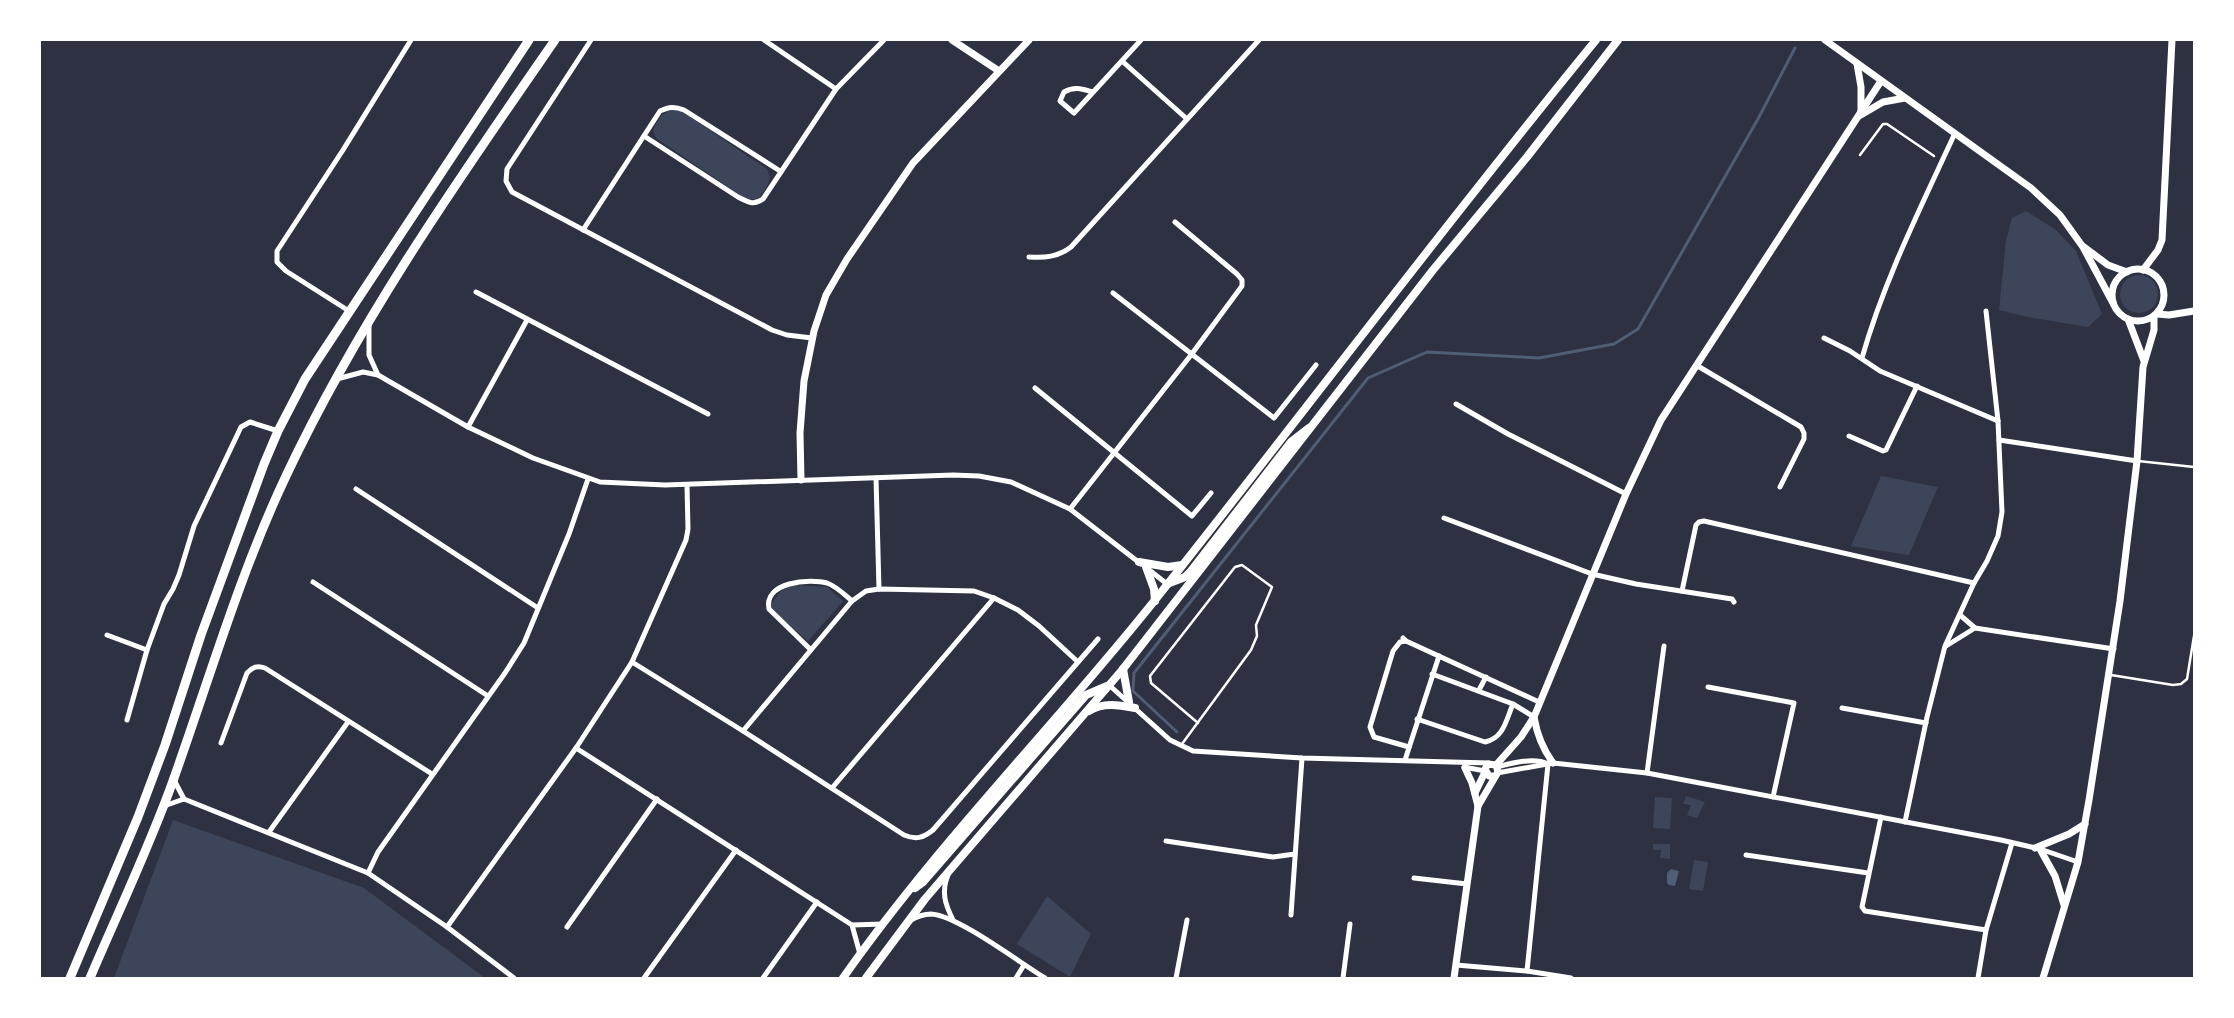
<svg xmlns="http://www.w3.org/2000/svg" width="2234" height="1018" viewBox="0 0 2234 1018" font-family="Spectral,serif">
	<rect width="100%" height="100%" fill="#2d3142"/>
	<g fill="#3c4559">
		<path d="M673 109 683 112 767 169C774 181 765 189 758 199H748L741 196 656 138 653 130C658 119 662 113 673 109Z"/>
		<polygon points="2026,211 2056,230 2076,251 2102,314 2088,327 2028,317 1999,310 2006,240 2012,218"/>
		<circle cx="2139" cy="294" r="19"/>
		<polygon points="1881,476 1938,487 1909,555 1851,546"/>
		<polygon points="793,585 827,587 843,601 808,641 773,611 770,605 781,591"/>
		<polygon points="1686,796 1705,802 1697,818 1687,815 1691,805 1683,804"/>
		<polygon points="1655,797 1672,798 1670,829 1653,828"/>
		<polygon points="173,820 364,888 485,978 114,978"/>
		<polygon points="1653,844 1670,844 1670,859 1660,858 1661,850 1653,850"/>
		<polygon points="1694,860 1708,862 1703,891 1689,889"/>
		<polygon points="1047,896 1091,934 1070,977 1017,944"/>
	</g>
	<polygon fill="#4f5d75" points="1671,869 1679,871 1675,886 1669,885 1667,883 1667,873"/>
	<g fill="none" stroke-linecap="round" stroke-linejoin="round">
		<polyline stroke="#4f5d75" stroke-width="3" points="1177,732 1133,691 1134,673 1368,378 1427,352 1539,358 1614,344 1638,329 1758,119 1795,48"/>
		<g stroke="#fff" stroke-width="2.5">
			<polyline points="1860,155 1883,124 1887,124 1934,156"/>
			<polyline points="2138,461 2194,467"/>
			<polyline points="2111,675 2173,685 2181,684 2187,679 2194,636"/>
			<polyline points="1182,744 1251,650 1257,636 1256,625 1272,587 1242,565 1235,567 1150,676 1151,683 1198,723"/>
		</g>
		<g stroke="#fff" stroke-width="5">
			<polyline points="591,40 507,169 506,181 512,192 772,330 787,335 812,338"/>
			<polyline points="764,40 836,89"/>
			<polyline points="1122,61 1187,119"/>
			<path d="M1093 92C1082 89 1075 86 1064 92L1060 101 1074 113 1141 40"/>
			<path d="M644 136 738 197C748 202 753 206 763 199L836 89 884 40"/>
			<path d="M583 230 660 111C669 107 674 106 684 110L780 171"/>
			<path d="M1029 257C1045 258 1058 257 1071 247L1259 40"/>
			<polyline points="476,292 708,414"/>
			<polyline points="1113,293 1274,418 1316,365"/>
			<polyline points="349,311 286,271 277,262 277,251 343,150 411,40"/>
			<polyline points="369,325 369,355 378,375"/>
			<polyline points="1824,338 1850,351 1880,371 1998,421"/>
			<path d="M1862 358C1884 280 1921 207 1955 133"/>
			<polyline points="1696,365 1801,427 1804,433 1804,439 1780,487"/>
			<polyline points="337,379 363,372 378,375 468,427 533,458 600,482 665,485 953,475 979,476 1011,482 1070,509 1141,564"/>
			<polyline points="1035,388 1192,516 1211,493"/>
			<polyline points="1456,404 1508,434 1626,494"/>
			<polyline points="468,427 527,320"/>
			<polyline points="1849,436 1883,451 1886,450 1917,386"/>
			<polyline points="1999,440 2137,461"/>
			<polyline points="876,478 879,589"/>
			<polyline points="356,489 538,608"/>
			<polyline points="1070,509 1191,355 1242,286 1242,280 1237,274 1175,222"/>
			<polyline points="1444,518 1592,574 1636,584 1732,599 1734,602"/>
			<polyline points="1148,569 1167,584"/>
			<polyline points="313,582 488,696"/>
			<polyline points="1974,583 1987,561 1998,536 2002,512 1998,421 1986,311"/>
			<polyline points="1682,591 1696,525 1699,522 1704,521 1974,583 1945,646 1927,717 1905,822"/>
			<polyline points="1960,615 1975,628 2114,649"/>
			<polyline points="107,635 147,650"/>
			<polyline points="1403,638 1406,641 1539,702"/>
			<polyline points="1406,641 1400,642 1393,651 1370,727 1374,737 1409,747"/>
			<polyline points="1946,646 1975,628"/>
			<path d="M810 649 769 609C763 582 810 578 827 583 836 586 845 595 852 601"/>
			<polyline points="632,662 743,731 852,601 866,591 879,589 974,591 994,598 1018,610 1039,626 1078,662"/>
			<polyline points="1432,674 1513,704 1534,717"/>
			<polyline points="1109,685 1170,740 1193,751 1302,758 1489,763"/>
			<polyline points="1708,687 1794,703 1773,797"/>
			<polyline points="1479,690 1486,677"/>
			<polyline points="1842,708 1926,723"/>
			<path d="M1417 719 1485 742C1504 738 1506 720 1513 704"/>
			<polyline points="127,720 147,650 164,604 173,589 179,575 194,526 241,427 250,422 278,431"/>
			<path d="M743 731 904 835C916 840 923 838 933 830L1098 639"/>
			<path d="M221 743 247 673C253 667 257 665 265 668L432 774"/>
			<polyline points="576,748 852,925 883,924"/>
			<polyline points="1405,760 1439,656"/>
			<polyline points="1464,767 1485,771"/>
			<path d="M1497 767C1512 763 1534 757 1548 764"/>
			<polyline points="1497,773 1553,763 1647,773 2001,840 2040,849 2078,862"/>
			<polyline points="1647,773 1664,646"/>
			<polyline points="174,780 184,799"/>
			<polyline points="832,788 994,598"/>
			<polyline points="164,806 184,799 368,873 447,927 514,978"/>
			<polyline points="1881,817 1862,907 1865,911 1986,930"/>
			<polyline points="269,832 348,722"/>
			<polyline points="1166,841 1273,857 1295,854"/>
			<polyline points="1746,855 1868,873"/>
			<polyline points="368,873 378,852 505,673 524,643 569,534 588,479"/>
			<path d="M948 875C941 892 945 904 953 920"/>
			<polyline points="1414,878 1467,884"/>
			<polyline points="1291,915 1302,758"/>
			<path d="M909 921C916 917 923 914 931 914 957 915 1020 963 1045 978"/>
			<polyline points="852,925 860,954"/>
			<polyline points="447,927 576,748 632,662 686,540 688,529 687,485"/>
			<polyline points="567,927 657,799"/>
			<polyline points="1456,965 1527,971 1571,978"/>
			<polyline points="1527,971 1548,764"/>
			<polyline points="644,978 736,850"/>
			<polyline points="763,978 817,902"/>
			<polyline points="1016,978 1024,965"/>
			<polyline points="1176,978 1187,920"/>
			<polyline points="1343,978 1350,924"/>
			<polyline points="1978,978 1986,930 2012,843"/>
		</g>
		<g stroke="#fff" stroke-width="7">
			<polyline points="952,40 999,71"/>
			<polyline points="1825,40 2031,188 2060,215 2083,247 2113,303"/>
			<polyline points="1857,64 1861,87 1861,110"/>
			<polyline points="1859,116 1883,102 1905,98"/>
			<polyline points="2084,247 2108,265 2127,272"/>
			<circle cx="2138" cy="295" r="26"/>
			<polyline points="2143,270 2158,250 2162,240 2172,40"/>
			<polyline points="2157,314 2169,315 2194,311"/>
			<polyline points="2128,319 2144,361"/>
			<polyline points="801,480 800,433 804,381 814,331 826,295 847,259 913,163 1029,40"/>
			<path d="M1534 717C1537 735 1542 748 1553 763"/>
			<polyline points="1496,765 1521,737 1534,717 1626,494 1661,420 1881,81"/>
			<polyline points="1475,793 1485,772"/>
			<polyline points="1478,806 1498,772 1496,765 1488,764 1485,769 1489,776 1495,776"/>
			<polyline points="2035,848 2069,834 2085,824"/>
			<polyline points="2040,849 2055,876 2064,905"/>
			<polyline points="1454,978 1478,806 1472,783 1465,768"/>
			<polyline points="2043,978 2078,862 2089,800 2120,601 2137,461 2143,367 2154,330 2154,316"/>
		</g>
		<g stroke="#fff" stroke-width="8">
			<polyline points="1139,562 1168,567 1182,565"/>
			<polyline points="1146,567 1154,589 1155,601"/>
			<polyline points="1167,584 1185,577 1191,571 1291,442 1309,428"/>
			<polyline points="1123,669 1129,702"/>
			<path d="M1089 711C1103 702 1119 705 1135 708"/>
			<polyline points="915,888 923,882 1086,695 1107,686"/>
			<path d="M843 978C937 844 1053 728 1155 600 1303 414 1445 224 1596 40"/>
			<polyline points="866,978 925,899 1123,669 1433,270 1527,157 1618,40"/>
		</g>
		<g stroke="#fff" stroke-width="9">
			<polyline points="70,978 138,817 165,745 201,635 264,464 278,431 305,379 529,40"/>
			<path d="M90 978C118 912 150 846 174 778 210 677 240 573 286 476 359 321 458 180 555 40"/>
		</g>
	</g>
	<rect width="2234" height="1018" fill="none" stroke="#ffffff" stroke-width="82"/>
</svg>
